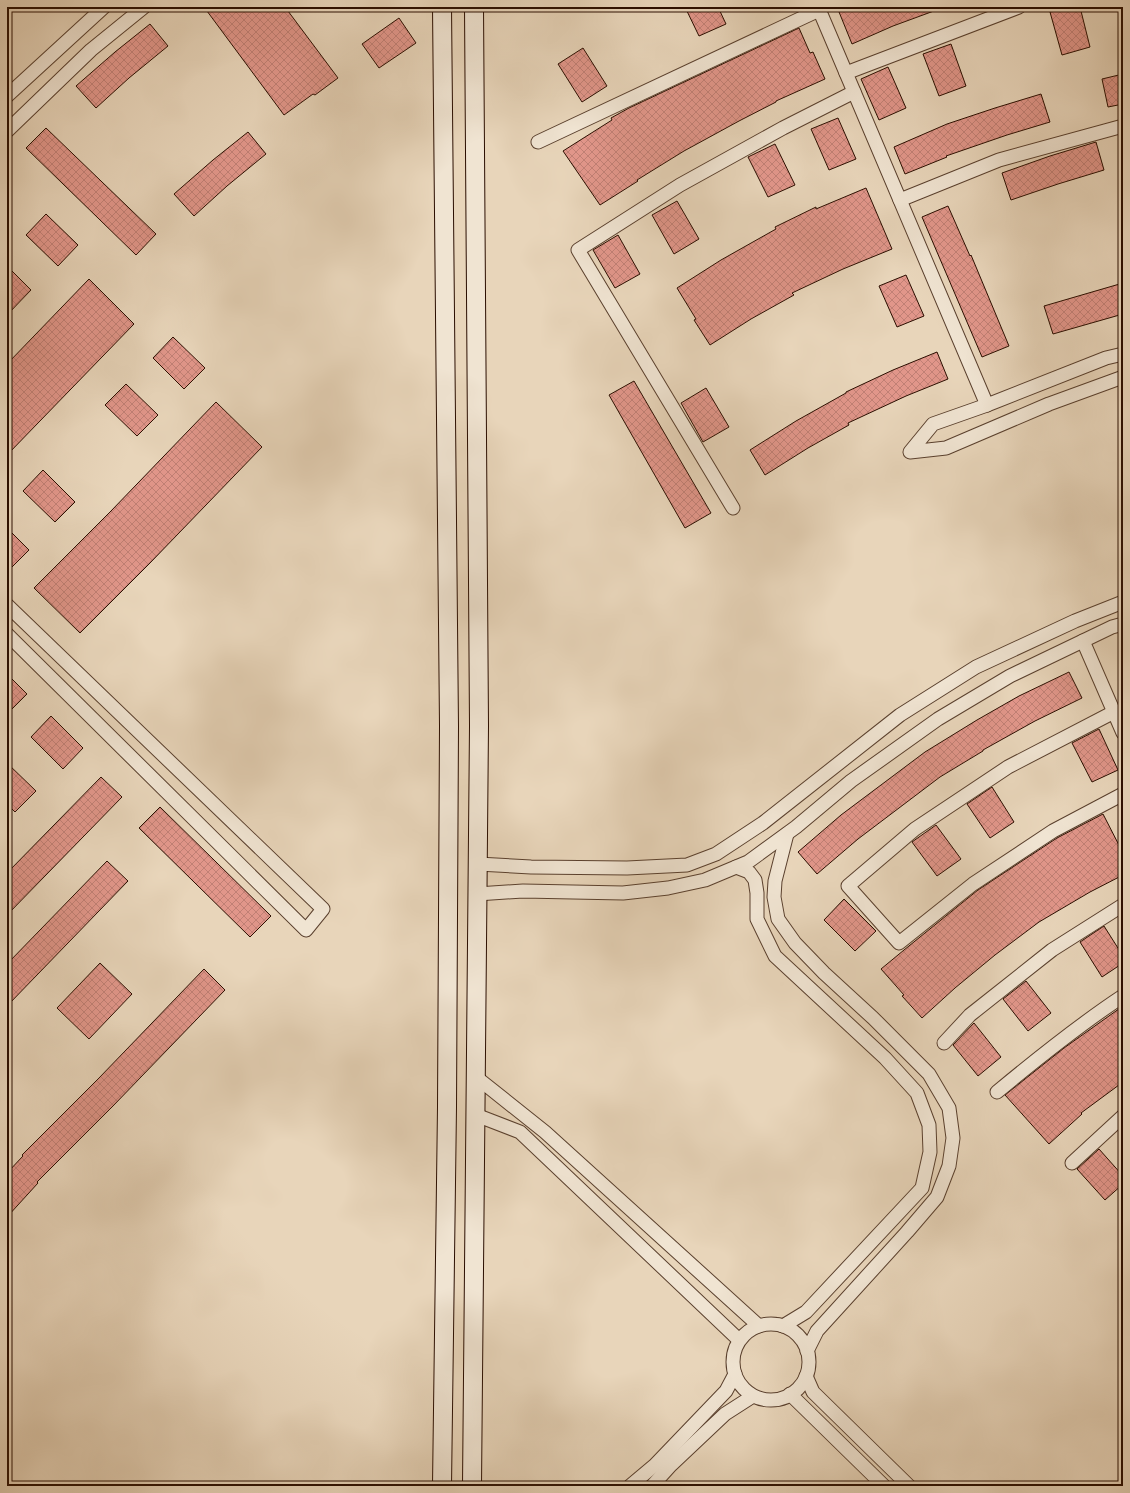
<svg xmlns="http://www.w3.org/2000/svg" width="1130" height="1493" viewBox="0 0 1130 1493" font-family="'IM FELL Double Pica',serif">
	<defs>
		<pattern id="building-cross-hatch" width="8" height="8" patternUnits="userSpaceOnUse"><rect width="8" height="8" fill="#e1968a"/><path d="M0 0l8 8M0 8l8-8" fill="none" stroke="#c18075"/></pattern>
	</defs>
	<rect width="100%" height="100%" fill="#e8d5ba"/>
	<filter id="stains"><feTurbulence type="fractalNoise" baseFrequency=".005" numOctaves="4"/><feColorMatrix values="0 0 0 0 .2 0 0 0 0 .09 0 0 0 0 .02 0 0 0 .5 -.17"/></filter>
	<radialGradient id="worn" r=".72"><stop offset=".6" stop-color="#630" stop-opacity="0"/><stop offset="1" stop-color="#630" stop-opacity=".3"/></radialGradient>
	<g fill="url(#building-cross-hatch)" stroke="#2b0e00">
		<polygon points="204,7 285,7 338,78 315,95 313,94 284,115"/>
		<polygon points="685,7 718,7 726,24 699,36"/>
		<polygon points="837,7 942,7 942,8 893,26 852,44"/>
		<polygon points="1068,7 1080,7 1090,47 1062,55 1050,12"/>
		<polygon points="399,18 416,43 379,68 362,44"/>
		<polygon points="150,24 168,46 129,78 96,108 76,86 115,52"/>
		<polygon points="799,28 810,53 813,52 825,79 776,101 776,102 739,121 684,151 637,180 638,181 600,205 563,151 612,120 611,118 629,108"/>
		<polygon points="951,44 966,86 939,96 923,54"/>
		<polygon points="583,48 607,86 582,102 558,64"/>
		<polygon points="888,67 906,108 879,120 861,79"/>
		<polygon points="1123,74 1123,104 1108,107 1102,79"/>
		<polygon points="1041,94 1050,122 1007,135 946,156 947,157 905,174 894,147 947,124 995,108"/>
		<polygon points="838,118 856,159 829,170 811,129"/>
		<polygon points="46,128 156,234 136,255 26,148"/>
		<polygon points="248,132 266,154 227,186 194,216 174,194 213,160"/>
		<polygon points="1096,142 1104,170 1058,184 1011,200 1002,173 1050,156"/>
		<polygon points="775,144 795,185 768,197 748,157"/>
		<polygon points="866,188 892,249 843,269 792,293 794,295 751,319 710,345 694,320 696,319 677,288 721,260 776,229 775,227 816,207 816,209"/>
		<polygon points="677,201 699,239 674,254 652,215"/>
		<polygon points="948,206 970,256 971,255 1009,346 982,357 922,217"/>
		<polygon points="46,214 78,245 58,266 26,235"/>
		<polygon points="618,235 640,274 615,288 593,250"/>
		<polygon points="7,266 31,290 7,315"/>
		<polygon points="906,275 924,316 897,327 879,286"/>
		<polygon points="89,279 134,324 7,455 7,364"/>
		<polygon points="1123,283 1123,314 1053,334 1044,306"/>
		<polygon points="173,337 205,368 184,389 153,358"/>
		<polygon points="937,352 948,379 906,396 848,423 849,425 808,448 765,475 750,450 796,421 846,393 846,392 893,370"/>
		<polygon points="634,381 711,513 685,528 609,395"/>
		<polygon points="126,384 158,415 137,436 105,405"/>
		<polygon points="706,388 729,427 703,442 681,403"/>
		<polygon points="216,402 262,447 150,563 80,633 34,588 111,511"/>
		<polygon points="43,470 75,502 55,522 23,491"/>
		<polygon points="7,528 29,550 7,572"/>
		<polygon points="1069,672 1082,698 1035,721 983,750 983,751 940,777 858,839 817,874 798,852 841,815 925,752 977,720 1019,696"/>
		<polygon points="7,674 27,694 7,714"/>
		<polygon points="51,716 83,748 63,769 31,737"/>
		<polygon points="1099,729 1118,770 1092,782 1072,743"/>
		<polygon points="7,763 36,791 15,812 7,804"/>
		<polygon points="101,777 122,797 7,915 7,873"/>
		<polygon points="992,787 1014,822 990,838 967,804"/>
		<polygon points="160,807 271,916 250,937 139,828"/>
		<polygon points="1103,814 1123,853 1123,875 1090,892 1039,922 995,955 955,988 922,1018 902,996 904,995 881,969 904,950 978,890 1057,838"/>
		<polygon points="936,825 961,859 937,876 912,842"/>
		<polygon points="107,861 128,881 7,1006 7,964"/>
		<polygon points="844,899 876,931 855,951 824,920"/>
		<polygon points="1104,926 1123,956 1123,963 1102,977 1080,942"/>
		<polygon points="100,963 132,994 89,1039 57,1008"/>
		<polygon points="204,969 225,990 113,1106 37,1182 38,1183 7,1217 7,1173 23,1156 22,1155 99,1078"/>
		<polygon points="1026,981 1051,1013 1028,1031 1003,999"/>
		<polygon points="1123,1006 1123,1082 1081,1113 1082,1114 1049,1144 1005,1095 1064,1048"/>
		<polygon points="974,1023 1001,1057 978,1076 953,1045"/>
		<polygon points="1099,1149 1123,1176 1123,1184 1105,1200 1077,1169"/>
	</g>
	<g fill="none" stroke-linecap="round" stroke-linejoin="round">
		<g stroke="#5a402e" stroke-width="15">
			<g id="street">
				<polyline points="818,7 987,405"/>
				<polyline points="846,73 1019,7"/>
				<polyline points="7,96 104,7"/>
				<polyline points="7,131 91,50 144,7"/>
				<polyline points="538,142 819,10"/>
				<polyline points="900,200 999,160 1123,126"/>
				<polyline points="1123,354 1106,358 987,405 933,424 910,452 946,448 1049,404 1123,377"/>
				<polyline points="733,508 578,250 680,185 783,128 854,92"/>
				<polyline points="7,605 323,909 306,930 7,634"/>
				<polyline points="1083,641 1123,733"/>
				<polyline points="1114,712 1008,767 915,829 848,886 899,943 973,884 1053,831 1123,794"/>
				<polyline points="787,834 775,881 774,897 778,919 795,943 824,973 873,1018 929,1074 949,1108 953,1138 949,1166 937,1197 907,1232 817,1331 807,1351"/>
				<polyline points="478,864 531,867 627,868 687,865 716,854 763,823 900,715 976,667 1075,621 1123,602"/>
				<polyline points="736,867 749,872 755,880 757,893 757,919 775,956 885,1058 917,1093 929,1125 930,1152 922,1188 806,1312 783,1326"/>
				<polyline points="477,894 523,891 623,893 668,888 705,880 748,862 796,827 851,781 938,719 1010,676 1112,627 1123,624"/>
				<polyline points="944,1043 970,1015 1052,950 1123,905"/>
				<polyline points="476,1077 545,1132 759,1326"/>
				<path d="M997 1092C1038 1058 1079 1025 1123 996"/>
				<polyline points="476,1115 520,1132 739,1340"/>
				<polyline points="1072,1163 1123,1116"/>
				<circle cx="771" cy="1362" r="38"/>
				<polyline points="806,1376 813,1392 909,1486"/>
				<polyline points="790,1394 884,1486"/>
				<polyline points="630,1486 655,1465 726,1391 735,1374"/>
				<polyline points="652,1486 671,1465 725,1414 753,1396"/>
			</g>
		</g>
		<g stroke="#2b0e00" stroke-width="20">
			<g id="secondary">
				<polyline points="442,1486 447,1107 449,726 442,7"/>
				<polyline points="472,1486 479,726 474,7"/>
			</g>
		</g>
		<use href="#street" stroke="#f0e4d2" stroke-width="13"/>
		<use href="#secondary" stroke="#f0e4d2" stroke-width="18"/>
	</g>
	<rect width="1130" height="1493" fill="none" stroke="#e8d5ba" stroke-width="24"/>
	<rect x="8" y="8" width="1114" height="1477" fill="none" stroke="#2b0e00" stroke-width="2"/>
	<rect x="12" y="12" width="1106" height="1469" fill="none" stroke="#2b0e00"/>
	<rect width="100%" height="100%" filter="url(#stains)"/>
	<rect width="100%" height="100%" fill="url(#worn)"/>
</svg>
